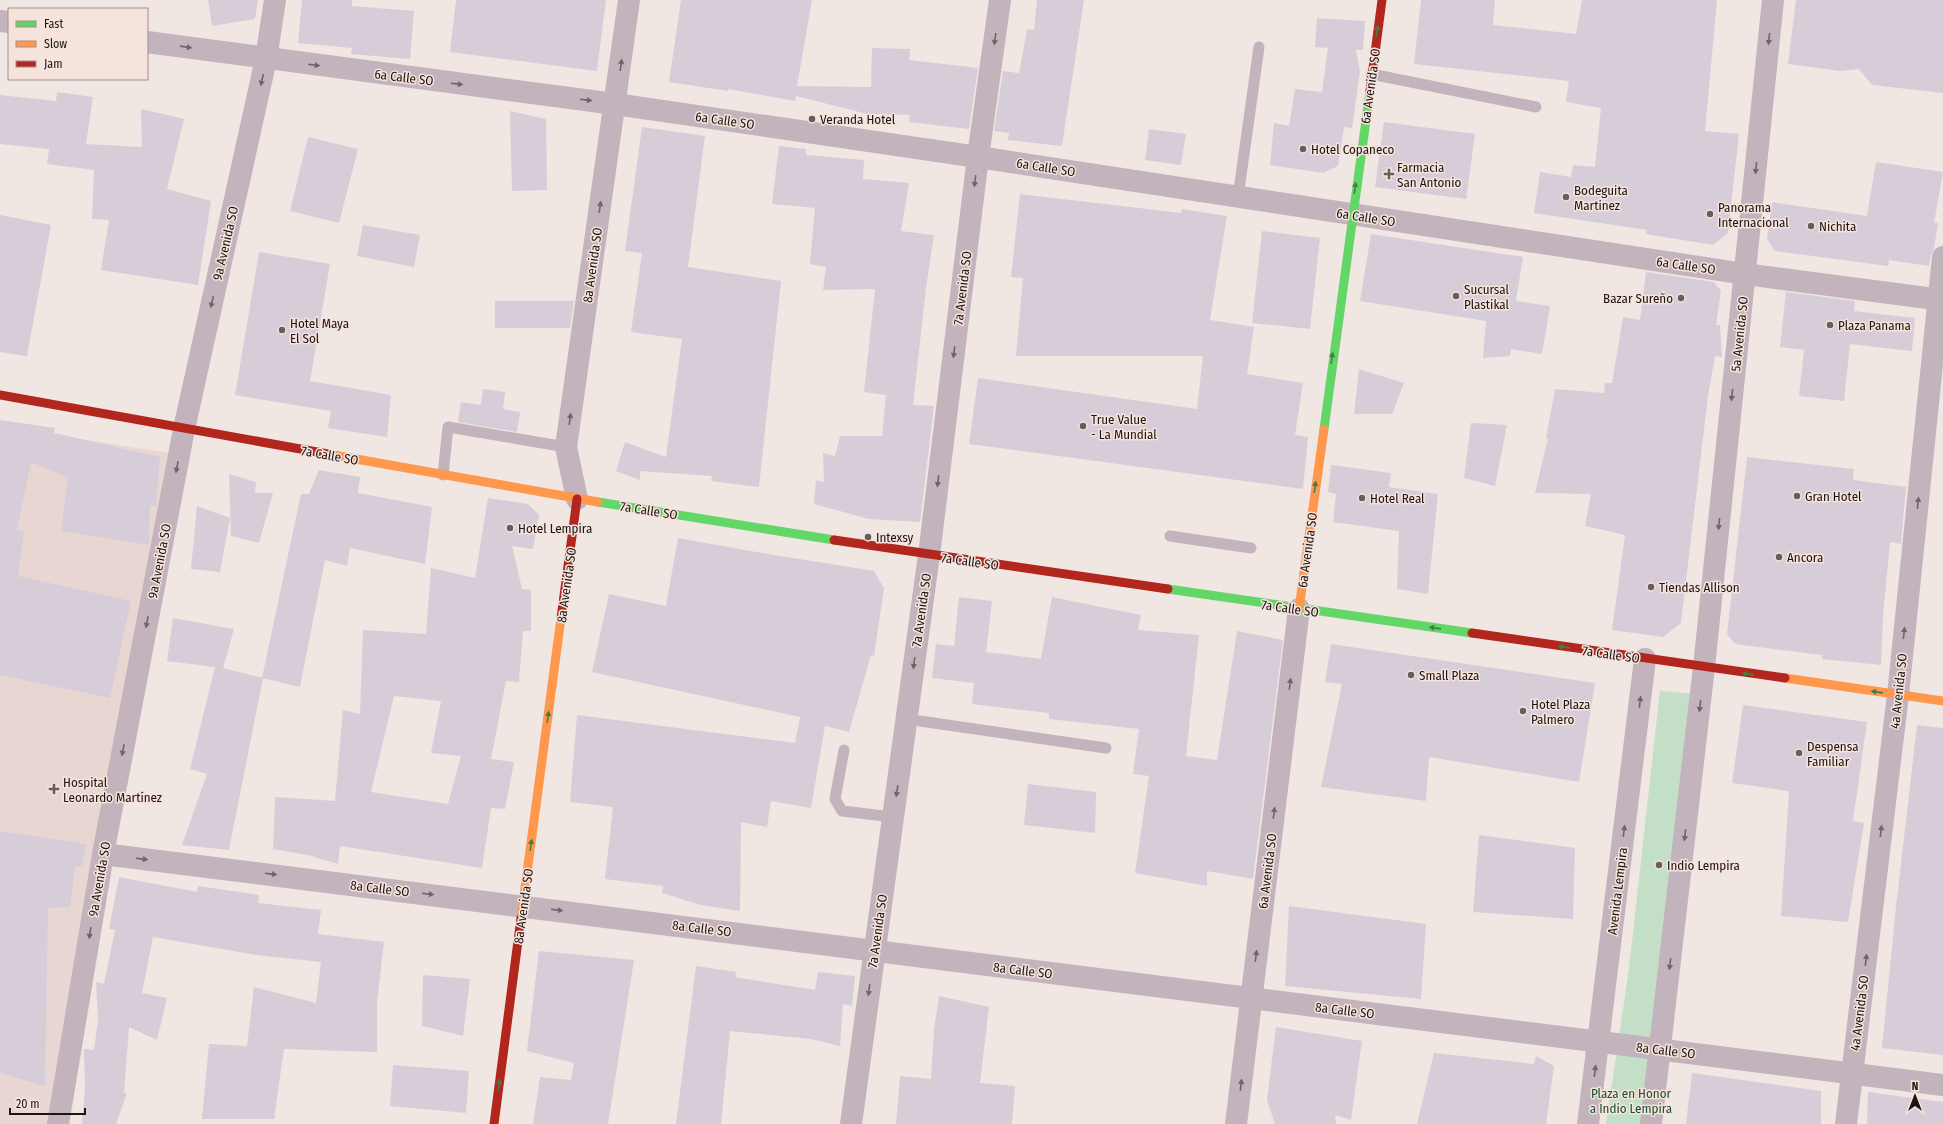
<svg xmlns="http://www.w3.org/2000/svg" width="1943" height="1124" viewBox="0 0 1943 1124" font-family="'Fira Sans Condensed',sans-serif">
	<rect width="100%" height="100%" fill="#f0e6e2"/>
	<polygon fill="#e8d6d2" points="0,426 168,453 48,1124 0,1124"/>
	<polygon fill="#c3dfc8" points="1660,691 1698,694 1651,1124 1606,1124 1629,969"/>
	<g fill="#d7cdd9" fill-rule="evenodd">
		<polygon points="208,0 258,0 255,19 212,26"/>
		<polygon points="302,0 352,0 352,6 414,11 410,59 351,54 352,48 298,43"/>
		<polygon points="456,0 606,0 597,71 450,52"/>
		<polygon points="681,0 812,0 797,86 871,87 872,48 910,49 909,60 978,68 969,129 909,122 910,115 867,114 796,96 795,101 728,89 728,91 669,82"/>
		<polygon points="1037,0 1084,0 1062,146 1008,140 1009,133 994,131 1003,71 1019,73 1027,29 1034,30"/>
		<polygon points="1421,0 1495,0 1493,25 1576,34 1582,0 1717,0 1705,131 1739,134 1728,233 1713,245 1646,234 1647,230 1534,213 1540,172 1571,177 1573,165 1595,167 1601,108 1566,102 1569,81 1414,64"/>
		<polygon points="1796,0 1943,0 1943,93 1872,85 1859,69 1840,71 1788,64"/>
		<polygon points="1317,18 1365,21 1363,50 1356,50 1360,71 1352,128 1344,127 1338,166 1323,173 1270,165 1274,123 1289,126 1295,89 1322,92 1328,48 1315,47"/>
		<polygon points="57,92 93,97 86,144 142,147 141,109 184,119 167,189 211,201 198,285 101,270 109,220 92,219 94,170 47,164 49,149 0,144 0,95 56,101"/>
		<polygon points="510,111 546,119 547,190 512,191"/>
		<polygon points="1384,122 1475,134 1466,199 1375,187"/>
		<polygon points="642,127 705,136 688,267 781,281 759,487 711,481 712,476 640,471 640,480 616,471 625,442 666,457 682,339 631,332 642,253 625,251"/>
		<polygon points="1149,129 1186,134 1181,165 1145,160"/>
		<polygon points="308,137 358,149 339,223 290,211"/>
		<polygon points="779,146 806,149 806,155 864,160 863,179 909,183 901,231 934,235 926,288 913,405 934,406 920,522 869,519 814,504 816,480 824,482 823,453 835,456 840,436 882,436 886,395 864,392 875,289 823,290 826,267 810,264 815,208 772,204"/>
		<polygon points="1876,162 1943,172 1934,223 1938,223 1934,248 1931,255 1929,266 1889,260 1888,266 1775,251 1767,239 1772,202 1867,216"/>
		<polygon points="1020,194 1181,213 1182,209 1227,216 1210,320 1254,327 1247,374 1303,383 1295,435 1308,437 1303,489 969,444 978,378 1197,409 1203,356 1016,356 1023,278 1011,277"/>
		<polygon points="0,215 51,225 27,356 0,352"/>
		<polygon points="363,225 420,235 414,267 357,256"/>
		<polygon points="1262,231 1320,238 1310,329 1252,323"/>
		<polygon points="1371,234 1523,257 1516,301 1550,306 1542,354 1511,349 1510,356 1483,358 1486,321 1360,301"/>
		<polygon points="259,252 330,264 310,381 391,395 387,437 328,428 331,411 235,395"/>
		<polygon points="1646,272 1714,282 1721,291 1716,325 1720,325 1722,357 1715,356 1708,396 1681,623 1663,637 1612,630 1625,535 1585,526 1591,494 1535,493 1548,438 1546,438 1555,389 1604,393 1605,383 1612,383 1623,317 1640,320"/>
		<polygon points="1786,292 1855,301 1854,311 1915,318 1912,351 1850,344 1844,401 1799,396 1804,350 1780,347"/>
		<polygon points="495,301 574,301 570,328 495,328"/>
		<polygon points="1359,369 1404,383 1392,414 1354,414"/>
		<polygon points="483,389 505,392 503,409 520,412 517,432 458,422 461,402 481,405"/>
		<polygon points="0,420 55,428 54,433 160,457 156,507 150,505 149,545 61,531 68,478 31,462 17,530 24,531 18,576 131,601 110,698 0,675"/>
		<polygon points="1471,423 1507,425 1495,486 1464,478"/>
		<polygon points="1747,457 1854,469 1853,480 1906,487 1901,544 1890,542 1883,616 1881,665 1822,659 1822,655 1735,644 1727,634"/>
		<polygon points="1331,465 1391,473 1389,487 1438,494 1428,594 1397,589 1399,531 1333,522 1336,494 1328,492"/>
		<polygon points="319,470 360,477 358,493 432,507 425,564 350,548 347,566 325,560 300,687 262,678 301,494 309,494"/>
		<polygon points="229,474 256,482 255,493 273,493 259,543 231,536"/>
		<path d="M488 498 528 504 539 515 533 549 512 546 522 589 531 590V631H523L519 682 506 681 491 759 514 762 505 809 491 808 482 868 340 846 338 864 308 855 273 849 275 797 335 801 343 710 360 714 363 630 426 634 431 568 475 578ZM394 696 441 701 431 753 461 756 448 804 371 792Z"/>
		<polygon points="197,506 230,518 220,572 191,569"/>
		<polygon points="678,538 756,552 874,571 884,588 874,656 871,655 849,732 825,726 811,808 771,801 767,827 741,822 740,911 701,905 662,893 663,886 605,879 613,807 570,802 577,715 795,743 800,717 592,672 609,594 666,606"/>
		<polygon points="959,597 992,601 986,652 1041,659 1052,597 1141,615 1138,630 1199,635 1186,756 1217,760 1237,631 1283,640 1253,879 1207,871 1207,886 1135,873 1149,776 1133,774 1139,729 1049,719 1049,713 972,704 974,683 932,678 936,644 954,646"/>
		<polygon points="173,618 234,629 223,668 263,678 229,850 182,845 207,774 190,769 215,667 167,661"/>
		<polygon points="1331,644 1595,683 1579,782 1429,757 1426,801 1321,787 1342,684 1325,682"/>
		<polygon points="1743,705 1867,722 1853,821 1864,823 1848,922 1781,916 1789,791 1732,783"/>
		<polygon points="1917,725 1943,728 1943,1055 1882,1048 1896,907"/>
		<polygon points="1028,784 1096,792 1095,833 1024,825"/>
		<polygon points="0,831 87,844 82,866 75,866 70,907 48,908 45,1086 0,1073"/>
		<polygon points="1479,835 1575,848 1573,919 1473,912"/>
		<polygon points="119,877 197,892 198,886 259,895 258,903 321,910 318,934 384,942 377,1002 377,1052 284,1049 274,1119 202,1119 209,1044 247,1046 254,987 316,1003 321,962 256,955 153,937 142,993 167,998 157,1040 129,1027 124,1093 127,1093 116,1124 82,1124 85,1087 84,1049 94,1050 98,1019 96,982 104,984 115,930 109,929"/>
		<polygon points="1289,906 1426,924 1421,999 1285,986"/>
		<polygon points="539,951 634,960 608,1124 533,1124 540,1077 571,1080 574,1063 527,1051"/>
		<polygon points="696,966 736,972 735,977 815,990 818,972 855,976 852,1006 843,1004 840,1046 811,1039 730,1031 721,1124 676,1124"/>
		<polygon points="423,975 470,979 463,1036 422,1026"/>
		<polygon points="939,996 989,1007 980,1083 1015,1086 1012,1124 896,1124 900,1076 931,1079 934,1030"/>
		<polygon points="1276,1027 1362,1041 1351,1120 1335,1115 1336,1124 1275,1124 1267,1100"/>
		<polygon points="1434,1053 1534,1064 1536,1056 1554,1066 1546,1124 1417,1124"/>
		<polygon points="393,1065 469,1071 466,1113 390,1106"/>
		<polygon points="1692,1073 1821,1091 1821,1124 1686,1124"/>
		<polygon points="1868,1092 1943,1102 1943,1124 1867,1124"/>
	</g>
	<g fill="none" stroke-linecap="round" stroke-linejoin="round">
		<g stroke="#c3b3bc" stroke-width="11">
			<polyline points="1371,74 1536,107"/>
			<polyline points="1238,197 1259,47"/>
			<polyline points="443,475 448,427 566,447"/>
			<polyline points="1170,536 1251,548"/>
			<polyline points="906,719 1106,748"/>
			<polyline points="844,750 835,799 842,811 893,817"/>
		</g>
		<g stroke="#c3b3bc" stroke-width="22">
			<polyline points="0,21 9,22"/>
			<polyline points="147,42 615,104 978,157 1745,274 1943,300"/>
			<polyline points="577,499 566,447 629,0"/>
			<polyline points="103,854 1943,1085"/>
			<polyline points="58,1124 103,854 184,429 266,59 275,0"/>
			<polyline points="851,1124 929,555 978,157 1000,0"/>
			<polyline points="1236,1124 1299,609"/>
			<polyline points="1588,1124 1645,659"/>
			<polyline points="1651,1124 1704,667 1773,0"/>
			<polyline points="1846,1124 1898,695 1943,257"/>
		</g>
		<g stroke="#63d668" stroke-width="9">
			<polyline points="1324,429 1370,91"/>
			<polyline points="598,502 834,540"/>
			<polyline points="1168,589 1472,633"/>
		</g>
		<g stroke="#ff974d" stroke-width="9">
			<polyline points="328,454 598,502"/>
			<polyline points="1299,609 1324,429"/>
			<polyline points="1785,678 1943,701"/>
			<polyline points="521,918 561,618"/>
		</g>
		<g stroke="#b3261e" stroke-width="9">
			<polyline points="1370,91 1382,0"/>
			<polyline points="0,395 328,454"/>
			<polyline points="834,540 1168,589"/>
			<polyline points="561,618 577,499"/>
			<polyline points="1472,633 1785,678"/>
			<polyline points="494,1124 521,918"/>
		</g>
	</g>
	<defs><path id="oneway-solid" d="M-6-.8H1V-3.2L6.5 0L1 3.2V.8H-6Z"/></defs>
	<g fill="#437f42">
		<use href="#oneway-solid" transform="translate(1377 31) rotate(-82)"/>
		<use href="#oneway-solid" transform="translate(1355 188) rotate(-82)"/>
		<use href="#oneway-solid" transform="translate(1332 358) rotate(-82)"/>
		<use href="#oneway-solid" transform="translate(1315 487) rotate(-82)"/>
		<use href="#oneway-solid" transform="translate(1435 628) rotate(-172)"/>
		<use href="#oneway-solid" transform="translate(1564 647) rotate(-172)"/>
		<use href="#oneway-solid" transform="translate(1748 674) rotate(-172)"/>
		<use href="#oneway-solid" transform="translate(1877 692) rotate(-172)"/>
		<use href="#oneway-solid" transform="translate(548 717) rotate(-82)"/>
		<use href="#oneway-solid" transform="translate(531 845) rotate(-82)"/>
		<use href="#oneway-solid" transform="translate(499 1085) rotate(-82)"/>
	</g>
	<g fill="#6f6468">
		<use href="#oneway-solid" transform="translate(995 39) rotate(98)"/>
		<use href="#oneway-solid" transform="translate(1769 39) rotate(96)"/>
		<use href="#oneway-solid" transform="translate(186 47) rotate(8)"/>
		<use href="#oneway-solid" transform="translate(314 65) rotate(7)"/>
		<use href="#oneway-solid" transform="translate(621 65) rotate(-82)"/>
		<use href="#oneway-solid" transform="translate(262 80) rotate(103)"/>
		<use href="#oneway-solid" transform="translate(457 84) rotate(7)"/>
		<use href="#oneway-solid" transform="translate(586 100) rotate(7)"/>
		<use href="#oneway-solid" transform="translate(1756 168) rotate(96)"/>
		<use href="#oneway-solid" transform="translate(975 181) rotate(97)"/>
		<use href="#oneway-solid" transform="translate(600 207) rotate(-82)"/>
		<use href="#oneway-solid" transform="translate(212 302) rotate(103)"/>
		<use href="#oneway-solid" transform="translate(954 352) rotate(97)"/>
		<use href="#oneway-solid" transform="translate(1732 395) rotate(96)"/>
		<use href="#oneway-solid" transform="translate(570 419) rotate(-82)"/>
		<use href="#oneway-solid" transform="translate(177 467) rotate(101)"/>
		<use href="#oneway-solid" transform="translate(938 481) rotate(97)"/>
		<use href="#oneway-solid" transform="translate(1918 503) rotate(-84)"/>
		<use href="#oneway-solid" transform="translate(1719 524) rotate(96)"/>
		<use href="#oneway-solid" transform="translate(147 622) rotate(101)"/>
		<use href="#oneway-solid" transform="translate(1904 633) rotate(-84)"/>
		<use href="#oneway-solid" transform="translate(914 663) rotate(98)"/>
		<use href="#oneway-solid" transform="translate(1290 684) rotate(-83)"/>
		<use href="#oneway-solid" transform="translate(1640 702) rotate(-83)"/>
		<use href="#oneway-solid" transform="translate(1700 706) rotate(97)"/>
		<use href="#oneway-solid" transform="translate(123 750) rotate(101)"/>
		<use href="#oneway-solid" transform="translate(897 791) rotate(98)"/>
		<use href="#oneway-solid" transform="translate(1274 813) rotate(-83)"/>
		<use href="#oneway-solid" transform="translate(1624 831) rotate(-83)"/>
		<use href="#oneway-solid" transform="translate(1881 831) rotate(-83)"/>
		<use href="#oneway-solid" transform="translate(1685 835) rotate(97)"/>
		<use href="#oneway-solid" transform="translate(142 859) rotate(7)"/>
		<use href="#oneway-solid" transform="translate(271 874) rotate(7)"/>
		<use href="#oneway-solid" transform="translate(428 894) rotate(7)"/>
		<use href="#oneway-solid" transform="translate(557 910) rotate(7)"/>
		<use href="#oneway-solid" transform="translate(90 933) rotate(99)"/>
		<use href="#oneway-solid" transform="translate(1256 956) rotate(-83)"/>
		<use href="#oneway-solid" transform="translate(1866 960) rotate(-83)"/>
		<use href="#oneway-solid" transform="translate(1670 964) rotate(97)"/>
		<use href="#oneway-solid" transform="translate(869 990) rotate(98)"/>
		<use href="#oneway-solid" transform="translate(1595 1071) rotate(-83)"/>
		<use href="#oneway-solid" transform="translate(1241 1085) rotate(-83)"/>
	</g>
	<g fill="#665e5b" stroke="#f6e3dc" stroke-width="1.5">
		<circle cx="812" cy="119" r="4"/>
		<circle cx="1303" cy="149" r="4"/>
		<path d="M1387 168h4v4h4v4h-4v4h-4v-4h-4v-4h4z"/>
		<circle cx="1566" cy="197" r="4"/>
		<circle cx="1710" cy="214" r="4"/>
		<circle cx="1811" cy="226" r="4"/>
		<circle cx="1456" cy="296" r="4"/>
		<circle cx="1681" cy="298" r="4"/>
		<circle cx="1830" cy="325" r="4"/>
		<circle cx="282" cy="330" r="4"/>
		<circle cx="1083" cy="426" r="4"/>
		<circle cx="1797" cy="496" r="4"/>
		<circle cx="1362" cy="498" r="4"/>
		<circle cx="510" cy="528" r="4"/>
		<circle cx="868" cy="537" r="4"/>
		<circle cx="1779" cy="557" r="4"/>
		<circle cx="1651" cy="587" r="4"/>
		<circle cx="1411" cy="675" r="4"/>
		<circle cx="1523" cy="711" r="4"/>
		<circle cx="1799" cy="753" r="4"/>
		<path d="M52 783h4v4h4v4h-4v4h-4v-4h-4v-4h4z"/>
		<circle cx="1659" cy="865" r="4"/>
	</g>
	<g text-anchor="middle" stroke-width="3" stroke-linejoin="round" paint-order="stroke">
		<g font-size="13" fill="#1b1513" stroke="#f6e3dc">
			<text transform="translate(404 77) rotate(7)" y="5">6a Calle SO</text>
			<text transform="translate(1370 86) rotate(-82)" y="5">6a Avenida SO</text>
			<text transform="translate(725 120) rotate(8)" y="5">6a Calle SO</text>
			<text transform="translate(1046 167) rotate(9)" y="5">6a Calle SO</text>
			<text transform="translate(1366 217) rotate(9)" y="5">6a Calle SO</text>
			<text transform="translate(225 243) rotate(-77)" y="5">9a Avenida SO</text>
			<text transform="translate(592 265) rotate(-82)" y="5">8a Avenida SO</text>
			<text transform="translate(1686 265) rotate(8)" y="5">6a Calle SO</text>
			<text transform="translate(962 288) rotate(-83)" y="5">7a Avenida SO</text>
			<text transform="translate(1739 334) rotate(-84)" y="5">5a Avenida SO</text>
			<text transform="translate(330 455) rotate(10)" y="5">7a Calle SO</text>
			<text transform="translate(649 510) rotate(9)" y="5">7a Calle SO</text>
			<text transform="translate(1307 550) rotate(-82)" y="5">6a Avenida SO</text>
			<text transform="translate(159 561) rotate(-79)" y="5">9a Avenida SO</text>
			<text transform="translate(970 561) rotate(8)" y="5">7a Calle SO</text>
			<text transform="translate(566 585) rotate(-82)" y="5">8a Avenida SO</text>
			<text transform="translate(1290 608) rotate(8)" y="5">7a Calle SO</text>
			<text transform="translate(921 610) rotate(-82)" y="5">7a Avenida SO</text>
			<text transform="translate(1611 654) rotate(8)" y="5">7a Calle SO</text>
			<text transform="translate(1898 691) rotate(-84)" y="5">4a Avenida SO</text>
			<text transform="translate(1267 871) rotate(-83)" y="5">6a Avenida SO</text>
			<text transform="translate(99 879) rotate(-80)" y="5">9a Avenida SO</text>
			<text transform="translate(380 888) rotate(7)" y="5">8a Calle SO</text>
			<text transform="translate(1617 891) rotate(-83)" y="5">Avenida Lempira</text>
			<text transform="translate(523 906) rotate(-82)" y="5">8a Avenida SO</text>
			<text transform="translate(702 928) rotate(7)" y="5">8a Calle SO</text>
			<text transform="translate(877 931) rotate(-82)" y="5">7a Avenida SO</text>
			<text transform="translate(1023 970) rotate(7)" y="5">8a Calle SO</text>
			<text transform="translate(1345 1010) rotate(7)" y="5">8a Calle SO</text>
			<text transform="translate(1859 1013) rotate(-83)" y="5">4a Avenida SO</text>
			<text transform="translate(1666 1050) rotate(7)" y="5">8a Calle SO</text>
		</g>
		<g font-size="13" fill="#1b1513" stroke="#f6e3dc" text-anchor="start">
			<text x="820" y="124">Veranda Hotel</text>
			<text x="1311" y="154">Hotel Copaneco</text>
			<text x="1397" y="172">Farmacia<tspan x="1397" dy="15">San Antonio</tspan></text>
			<text x="1574" y="195">Bodeguita<tspan x="1574" dy="15">Martinez</tspan></text>
			<text x="1718" y="212">Panorama<tspan x="1718" dy="15">Internacional</tspan></text>
			<text x="1819" y="231">Nichita</text>
			<text x="1464" y="294">Sucursal<tspan x="1464" dy="15">Plastikal</tspan></text>
			<text x="1673" y="303" text-anchor="end">Bazar Sureño</text>
			<text x="290" y="328">Hotel Maya<tspan x="290" dy="15">El Sol</tspan></text>
			<text x="1838" y="330">Plaza Panama</text>
			<text x="1091" y="424">True Value<tspan x="1091" dy="15">- La Mundial</tspan></text>
			<text x="1805" y="501">Gran Hotel</text>
			<text x="1370" y="503">Hotel Real</text>
			<text x="518" y="533">Hotel Lempira</text>
			<text x="876" y="542">Intexsy</text>
			<text x="1787" y="562">Ancora</text>
			<text x="1659" y="592">Tiendas Allison</text>
			<text x="1419" y="680">Small Plaza</text>
			<text x="1531" y="709">Hotel Plaza<tspan x="1531" dy="15">Palmero</tspan></text>
			<text x="1807" y="751">Despensa<tspan x="1807" dy="15">Familiar</tspan></text>
			<text x="63" y="787">Hospital<tspan x="63" dy="15">Leonardo Martínez</tspan></text>
			<text x="1667" y="870">Indio Lempira</text>
		</g>
		<g font-size="13" fill="#185233" stroke="#f6e3dc">
			<text x="1631" y="1098">Plaza en Honor<tspan x="1631" dy="15">a Indio Lempira</tspan></text>
		</g>
	</g>
	<rect x="8" y="8" width="140" height="72" fill="#f6e3dc" stroke="#9e918c"/>
	<rect x="16" y="21" width="20" height="6" fill="#63d668" stroke="#9e918c"/>
	<text x="44" y="28" font-size="12" fill="#1b1513">Fast</text>
	<rect x="16" y="41" width="20" height="6" fill="#ff974d" stroke="#9e918c"/>
	<text x="44" y="48" font-size="12" fill="#1b1513">Slow</text>
	<rect x="16" y="61" width="20" height="6" fill="#b3261e" stroke="#9e918c"/>
	<text x="44" y="68" font-size="12" fill="#1b1513">Jam</text>
	<g transform="translate(1915 1096)" stroke="#f6e3dc" stroke-width="3" paint-order="stroke">
	<path d="M0-3L7 15L0 10L-7 15Z" fill="#1b1513"/>
	<text y="-6" font-size="11" font-weight="bold" text-anchor="middle" fill="#1b1513">N</text>
	</g>
	<path d="M10 1108v6h75v-6" fill="none" stroke="#1b1513" stroke-width="2"/>
	<text x="16" y="1108" font-size="12" fill="#1b1513" stroke="#f6e3dc" stroke-width="3" paint-order="stroke">20 m</text>
</svg>
